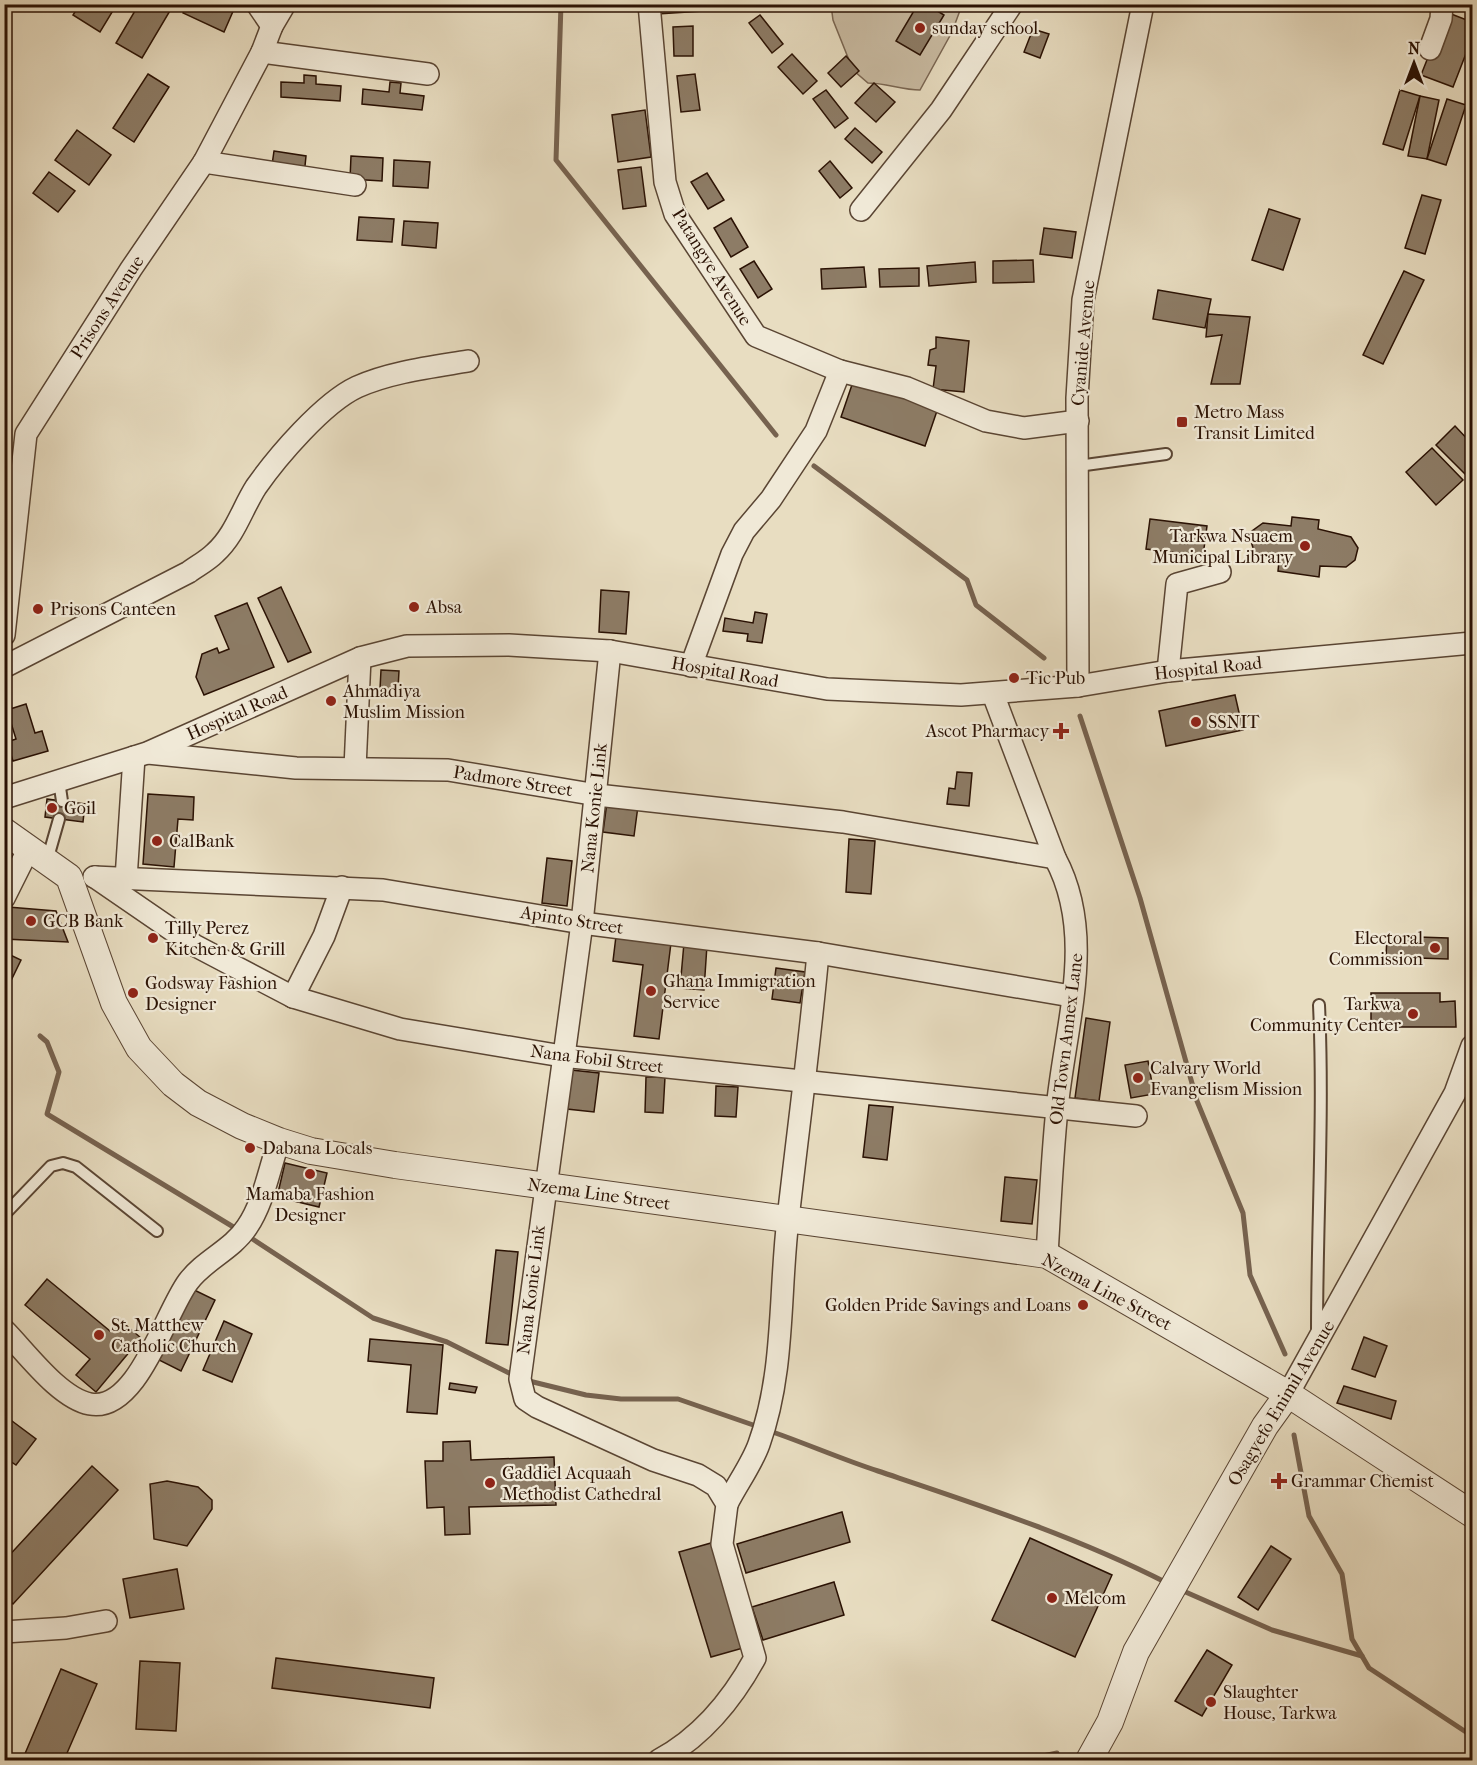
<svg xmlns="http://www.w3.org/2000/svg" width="1477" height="1765" viewBox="0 0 1477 1765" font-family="'IM FELL French Canon',serif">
	<rect width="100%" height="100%" fill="#e8ddc1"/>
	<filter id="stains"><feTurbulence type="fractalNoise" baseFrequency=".00333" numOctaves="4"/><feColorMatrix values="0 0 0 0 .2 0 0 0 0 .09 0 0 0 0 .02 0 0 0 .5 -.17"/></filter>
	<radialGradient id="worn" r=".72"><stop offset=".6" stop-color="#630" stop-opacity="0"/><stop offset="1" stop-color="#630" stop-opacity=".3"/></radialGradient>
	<path fill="#c8baa1" stroke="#7a6652" stroke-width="1.5" d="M831 5H962L952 32 920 90C902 90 886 83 868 83L853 70 833 20Z"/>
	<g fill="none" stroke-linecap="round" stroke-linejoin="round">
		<g stroke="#76624f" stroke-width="5">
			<polyline points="561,4 556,160 776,435"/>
			<polyline points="814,466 967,580 976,605 1044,658"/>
			<polyline points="1080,716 1140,898 1197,1101 1243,1213 1250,1275 1285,1354"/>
			<polyline points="40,1036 47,1042 59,1072 47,1114 240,1231"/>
			<polyline points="248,1236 373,1318 447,1342 517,1377"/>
			<polyline points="525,1380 586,1395 621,1399 678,1399 759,1427"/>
			<path d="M767 1430C805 1443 841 1459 878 1471 976 1504 1075 1536 1167 1583"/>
			<polyline points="1294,1435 1309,1516 1342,1574 1352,1639 1369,1668 1472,1736"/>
			<polyline points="1181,1590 1272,1630 1362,1656"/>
			<polyline points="1101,1758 1128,1760"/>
			<polyline points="1024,1760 1057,1753"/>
		</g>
	</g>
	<g fill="#8d7c66" stroke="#2b1204" stroke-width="1.5">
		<polygon points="80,4 117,4 100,32 73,15"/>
		<polygon points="139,4 174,4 142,58 116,43"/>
		<polygon points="187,4 225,4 234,9 224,32 183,13"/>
		<polygon points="657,4 718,4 718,10 658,14"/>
		<polygon points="918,4 926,4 944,15 920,55 896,41"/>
		<polygon points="1446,12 1472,22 1472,38 1453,87 1421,75"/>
		<polygon points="760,15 783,44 772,53 749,23"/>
		<polygon points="693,26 693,56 674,56 673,27"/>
		<polygon points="1033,29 1049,34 1040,58 1024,52"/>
		<polygon points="792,54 817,81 803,94 778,67"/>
		<polygon points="846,56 859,71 841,87 828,73"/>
		<polygon points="148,74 169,87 134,142 113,128"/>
		<polygon points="695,74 700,110 681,112 677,76"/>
		<polygon points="304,75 316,76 316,84 341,86 340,101 281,97 281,82 304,83"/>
		<polygon points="390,82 401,83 400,93 424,96 422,110 362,104 363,89 389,92"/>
		<polygon points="874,83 895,102 876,122 855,103"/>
		<polygon points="826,90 848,118 835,128 813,99"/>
		<polygon points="1400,90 1420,96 1403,150 1383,144"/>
		<polygon points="1420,96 1439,100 1427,159 1408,156"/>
		<polygon points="1447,99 1466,105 1446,165 1427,159"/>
		<polygon points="645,110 651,157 618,162 612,115"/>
		<polygon points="855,128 882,152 872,163 845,139"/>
		<polygon points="77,130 111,155 89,185 55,160"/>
		<polygon points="274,151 306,156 304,176 271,172"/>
		<polygon points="351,156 383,158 382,181 350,179"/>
		<polygon points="394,160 430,162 428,188 393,186"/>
		<polygon points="830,161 852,188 840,198 819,171"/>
		<polygon points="641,167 646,206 623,209 618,170"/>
		<polygon points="49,172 75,191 58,212 33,193"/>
		<polygon points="707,173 724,200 708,209 691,182"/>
		<polygon points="1422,195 1441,200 1425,254 1405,248"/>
		<polygon points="1269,209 1300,219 1283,270 1252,260"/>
		<polygon points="359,217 394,219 392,242 357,240"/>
		<polygon points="731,218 748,247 731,257 714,228"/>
		<polygon points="404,221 438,223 436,248 402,245"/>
		<polygon points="1044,228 1076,232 1072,258 1040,254"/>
		<polygon points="1033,260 1034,282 993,283 993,261"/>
		<polygon points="754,261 772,289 758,298 740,269"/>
		<polygon points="975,262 976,282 929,286 927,266"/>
		<polygon points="864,267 866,287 822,289 821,269"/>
		<polygon points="919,268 919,286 880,287 879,269"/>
		<polygon points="1404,271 1424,280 1383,364 1363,355"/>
		<polygon points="1158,290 1211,299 1205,328 1153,319"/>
		<polygon points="1208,314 1250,317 1240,384 1211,384 1222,335 1206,337"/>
		<polygon points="936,337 969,341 964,392 933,389 936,366 928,365 930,350 936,348"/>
		<polygon points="855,376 939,405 925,446 841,417"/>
		<polygon points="1455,426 1472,444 1472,481 1436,445"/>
		<polygon points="1432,448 1463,480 1436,505 1406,472"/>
		<polygon points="1292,517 1319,520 1318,529 1351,537 1358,548 1355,560 1346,567 1320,566 1319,577 1278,571 1279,561 1259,556 1254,551 1250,538 1252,531 1263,523 1291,526"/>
		<polygon points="1150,519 1207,526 1203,556 1146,549"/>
		<polygon points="281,587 311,652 288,662 258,598"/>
		<polygon points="601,590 629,592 626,634 599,632"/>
		<polygon points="247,603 274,667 204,695 196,677 202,654 217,648 219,653 229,649 215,616"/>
		<polygon points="755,612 767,614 762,643 747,641 748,634 723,631 725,618 753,623"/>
		<polygon points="381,670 399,671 398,689 380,689"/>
		<polygon points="1235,695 1243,730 1166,746 1159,711"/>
		<polygon points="26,704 35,733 42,731 48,751 13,761 7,742 16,739 7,710"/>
		<polygon points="957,772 972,773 969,806 947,804 949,788 955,789"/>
		<polygon points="148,794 194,797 193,820 178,819 174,867 143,864"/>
		<polygon points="47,799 85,804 83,822 45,817"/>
		<polygon points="607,802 638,806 634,836 603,832"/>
		<polygon points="849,839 875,841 871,894 846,892"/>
		<polygon points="547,858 572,861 567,906 542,903"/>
		<polygon points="8,907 56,911 68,942 4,939 4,914"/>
		<polygon points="616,936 671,943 659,1039 634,1036 643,965 613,961"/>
		<polygon points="1387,936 1448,938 1448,959 1386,957"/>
		<polygon points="684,943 707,945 704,990 680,988"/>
		<polygon points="4,952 21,960 4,995"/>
		<polygon points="776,968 805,972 800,1003 772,999"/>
		<polygon points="1371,993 1440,993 1440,1002 1455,1001 1456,1027 1371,1027"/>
		<polygon points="1086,1018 1110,1022 1099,1101 1075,1098"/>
		<polygon points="1148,1061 1154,1094 1131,1098 1125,1065"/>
		<polygon points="571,1070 599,1073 594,1112 567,1109"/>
		<polygon points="646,1077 665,1077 663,1113 645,1112"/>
		<polygon points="716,1086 738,1087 736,1117 715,1116"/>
		<polygon points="869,1105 893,1107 887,1160 863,1157"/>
		<polygon points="285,1163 327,1173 319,1207 277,1197"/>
		<polygon points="1005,1177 1037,1180 1032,1224 1001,1221"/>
		<polygon points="496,1250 518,1252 508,1345 486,1343"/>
		<polygon points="47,1279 110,1331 120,1320 141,1338 96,1392 76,1375 90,1359 25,1305"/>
		<polygon points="186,1286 215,1300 181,1371 153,1357"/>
		<polygon points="224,1321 252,1334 232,1382 203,1370"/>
		<polygon points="1364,1337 1387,1346 1375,1377 1352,1369"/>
		<polygon points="370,1339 443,1345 437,1414 407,1412 411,1365 368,1361"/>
		<polygon points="450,1383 477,1387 475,1393 449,1389"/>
		<polygon points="1344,1386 1396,1401 1391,1419 1337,1403"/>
		<polygon points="4,1415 36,1439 16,1465 4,1457"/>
		<polygon points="470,1441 471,1460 554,1457 556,1505 469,1507 470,1534 445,1535 444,1507 427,1508 425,1461 443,1461 443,1442"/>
		<polygon points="92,1466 118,1490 13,1604 4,1596 4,1561"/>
		<polygon points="167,1481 198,1487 212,1500 212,1509 187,1546 154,1539 150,1484"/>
		<polygon points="842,1512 850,1542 746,1573 737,1544"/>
		<polygon points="1030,1538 1112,1575 1075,1657 992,1620"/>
		<polygon points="711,1543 743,1648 711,1657 679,1552"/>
		<polygon points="1271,1546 1291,1559 1258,1610 1238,1597"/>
		<polygon points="177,1569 184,1609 130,1618 123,1579"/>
		<polygon points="834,1582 844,1615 763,1640 752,1607"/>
		<polygon points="1207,1650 1232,1665 1202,1716 1175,1701"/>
		<polygon points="276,1658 434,1678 430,1708 272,1688"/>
		<polygon points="140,1661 180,1663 176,1731 136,1729"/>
		<polygon points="61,1669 97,1684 64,1760 36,1760 24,1756"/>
	</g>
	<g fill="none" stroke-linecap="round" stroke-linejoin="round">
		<g stroke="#5a4533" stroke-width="14">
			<g id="service">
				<polyline points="1078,466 1166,454"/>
				<polyline points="59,781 62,801"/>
				<polyline points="47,861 59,819"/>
				<polyline points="4,1215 51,1166 63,1163 76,1167 157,1231"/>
				<path d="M1317 1333C1317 1223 1324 1115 1319 1005"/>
			</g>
		</g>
		<g stroke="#5a4533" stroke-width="24">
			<g id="minor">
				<polyline points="257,4 272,26"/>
				<polyline points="649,4 665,182 675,214 756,336 840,371 907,388 986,421 1024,428 1078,421"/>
				<polyline points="1430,49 1441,19 1442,4"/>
				<polyline points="262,52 428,74"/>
				<polyline points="204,162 355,185"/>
				<polyline points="861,210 941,110 1012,4"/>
				<polyline points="4,635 26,434 131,269 204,162 262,52 272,26 285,4"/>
				<path d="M610 651 582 923 520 1379 525 1399 537 1407 653 1460 698 1475 716 1486 727 1504 722 1544 755 1658C732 1700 702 1737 659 1760"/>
				<polyline points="691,666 732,554 744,531 771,499 816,431 840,371"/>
				<path d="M4 667 189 572C197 566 207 561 215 553 235 535 242 509 256 487 277 457 323 403 357 387 390 372 432 367 468 361"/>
				<polyline points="1168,671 1177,584 1220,572"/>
				<polyline points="1078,686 1077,398 1083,300 1143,4"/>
				<path d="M993 694 1055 858C1097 936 1065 1025 1057 1109 1052 1157 1050 1206 1047 1255"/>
				<polyline points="148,753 296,768 448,770 597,795 843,822 1055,858"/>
				<polyline points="355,768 360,658"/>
				<polyline points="4,798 147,753 360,658 407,646 509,645 610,651 827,689 961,695 1078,686 1168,671 1472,643"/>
				<polyline points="94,877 383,890 582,923 818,953 1071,996"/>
				<polyline points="95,877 194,945 293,997 400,1029 562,1056 1136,1116"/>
				<polyline points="126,879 134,757"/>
				<polyline points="4,898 29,848"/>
				<polyline points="293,997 324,936 342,887"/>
				<path d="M4 1330C26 1352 59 1398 90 1404 137 1413 165 1313 188 1282 204 1260 232 1250 247 1227 264 1202 269 1169 279 1141"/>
				<polyline points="1288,1394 1455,1093 1472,1046"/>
				<path d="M727 1504C737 1484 752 1464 759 1444 785 1372 779 1294 788 1219 798 1130 810 1042 818 953"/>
				<polyline points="4,1632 66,1628 106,1621"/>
			</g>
		</g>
		<g stroke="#5a4533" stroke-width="28">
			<g id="tertiary">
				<polyline points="4,831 69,877 114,1003 139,1048 173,1084 198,1103 242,1126 279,1141 311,1151 395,1165 1047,1255 1288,1394 1472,1514"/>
				<polyline points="1089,1760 1110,1722 1136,1652 1265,1426 1288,1394"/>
			</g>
		</g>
		<use href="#service" stroke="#f0e9d7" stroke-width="10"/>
		<use href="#minor" stroke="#f0e9d7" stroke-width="21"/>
		<use href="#tertiary" stroke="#f0e9d7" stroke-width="26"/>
	</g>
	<g fill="#8f2418" stroke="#f0e9d7" stroke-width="2">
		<circle cx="920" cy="28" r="6"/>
		<rect x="1176" y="416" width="12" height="12" rx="3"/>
		<circle cx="1305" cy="546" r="6"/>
		<circle cx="414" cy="607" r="6"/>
		<circle cx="38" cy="609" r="6"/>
		<circle cx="1014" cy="678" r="6"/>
		<circle cx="331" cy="701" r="6"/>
		<circle cx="1196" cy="722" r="6"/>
		<path d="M1058 722h6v6h6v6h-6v6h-6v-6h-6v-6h6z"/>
		<circle cx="52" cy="808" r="6"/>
		<circle cx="157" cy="841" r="6"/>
		<circle cx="31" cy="921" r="6"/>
		<circle cx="153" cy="938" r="6"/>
		<circle cx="1435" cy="948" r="6"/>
		<circle cx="651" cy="991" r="6"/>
		<circle cx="133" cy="993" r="6"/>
		<circle cx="1413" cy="1014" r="6"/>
		<circle cx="1138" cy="1078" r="6"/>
		<circle cx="250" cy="1148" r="6"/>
		<circle cx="310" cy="1174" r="6"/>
		<circle cx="1083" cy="1305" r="6"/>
		<circle cx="99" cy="1335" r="6"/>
		<path d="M1276 1472h6v6h6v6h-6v6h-6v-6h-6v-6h6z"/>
		<circle cx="490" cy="1483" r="6"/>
		<circle cx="1052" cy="1598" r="6"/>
		<circle cx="1211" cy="1702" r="6"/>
	</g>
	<g text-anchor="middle" stroke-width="4.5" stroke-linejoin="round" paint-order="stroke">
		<g font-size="18" fill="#2b1204" stroke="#f0e9d7" text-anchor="start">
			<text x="932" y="34">sunday school</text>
			<text x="1194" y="418">Metro Mass<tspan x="1194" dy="21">Transit Limited</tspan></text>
			<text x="1293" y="542" text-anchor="end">Tarkwa Nsuaem<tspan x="1293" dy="21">Municipal Library</tspan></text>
			<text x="426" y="613">Absa</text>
			<text x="50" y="615">Prisons Canteen</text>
			<text x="1026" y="684">Tic Pub</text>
			<text x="343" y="697">Ahmadiya<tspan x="343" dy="21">Muslim Mission</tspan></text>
			<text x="1208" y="728">SSNIT</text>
			<text x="1049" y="737" text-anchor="end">Ascot Pharmacy</text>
			<text x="64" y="814">Goil</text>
			<text x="169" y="847">CalBank</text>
			<text x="43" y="927">GCB Bank</text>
			<text x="165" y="934">Tilly Perez<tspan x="165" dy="21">Kitchen &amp; Grill</tspan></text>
			<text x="1423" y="944" text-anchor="end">Electoral<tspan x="1423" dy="21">Commission</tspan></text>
			<text x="663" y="987">Ghana Immigration<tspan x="663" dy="21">Service</tspan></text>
			<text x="145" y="989">Godsway Fashion<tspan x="145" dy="21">Designer</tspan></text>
			<text x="1401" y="1010" text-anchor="end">Tarkwa<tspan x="1401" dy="21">Community Center</tspan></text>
			<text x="1150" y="1074">Calvary World<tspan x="1150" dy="21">Evangelism Mission</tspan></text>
			<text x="262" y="1154">Dabana Locals</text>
			<text x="310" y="1200" text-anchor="middle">Mamaba Fashion<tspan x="310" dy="21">Designer</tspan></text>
			<text x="1071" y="1311" text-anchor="end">Golden Pride Savings and Loans</text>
			<text x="111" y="1331">St. Matthew<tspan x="111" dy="21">Catholic Church</tspan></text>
			<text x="502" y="1479">Gaddiel Acquaah<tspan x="502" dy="21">Methodist Cathedral</tspan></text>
			<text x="1291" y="1487">Grammar Chemist</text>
			<text x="1064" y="1604">Melcom</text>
			<text x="1223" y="1698">Slaughter<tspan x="1223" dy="21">House, Tarkwa</tspan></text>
		</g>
		<g font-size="18" fill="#2b1204" stroke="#f0e9d7">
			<text transform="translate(712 267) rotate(58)" y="6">Patangye Avenue</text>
			<text transform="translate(107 307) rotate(-57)" y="6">Prisons Avenue</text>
			<text transform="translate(1083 343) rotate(-85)" y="6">Cyanide Avenue</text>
			<text transform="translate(1208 668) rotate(-6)" y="6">Hospital Road</text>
			<text transform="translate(725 672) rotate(10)" y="6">Hospital Road</text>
			<text transform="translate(237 713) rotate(-24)" y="6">Hospital Road</text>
			<text transform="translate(513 781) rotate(9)" y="6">Padmore Street</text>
			<text transform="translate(594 808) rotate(-84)" y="6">Nana Konie Link</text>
			<text transform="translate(572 920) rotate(9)" y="6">Apinto Street</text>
			<text transform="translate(1066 1039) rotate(-83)" y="6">Old Town Annex Lane</text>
			<text transform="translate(597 1059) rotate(7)" y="6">Nana Fobil Street</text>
			<text transform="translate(599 1194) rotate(8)" y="6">Nzema Line Street</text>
			<text transform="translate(531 1290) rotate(-83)" y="6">Nana Konie Link</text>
			<text transform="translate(1107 1292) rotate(28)" y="6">Nzema Line Street</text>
			<text transform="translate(1281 1403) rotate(-59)" y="6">Osagyefo Enimil Avenue</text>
		</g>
	</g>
	<rect width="1477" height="1765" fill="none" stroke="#e8ddc1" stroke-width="24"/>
	<rect x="6" y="6" width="1465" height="1753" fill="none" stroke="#2b1204" stroke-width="3"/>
	<rect x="12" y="12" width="1453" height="1741" fill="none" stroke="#2b1204" stroke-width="1.5"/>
	<g transform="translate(1414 63)" stroke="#f0e9d7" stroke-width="4.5" paint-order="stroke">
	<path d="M0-4.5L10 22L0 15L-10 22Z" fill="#2b1204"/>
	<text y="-9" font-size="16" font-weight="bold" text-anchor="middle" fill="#2b1204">N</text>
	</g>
	<rect width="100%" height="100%" filter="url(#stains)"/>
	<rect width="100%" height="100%" fill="url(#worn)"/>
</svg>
